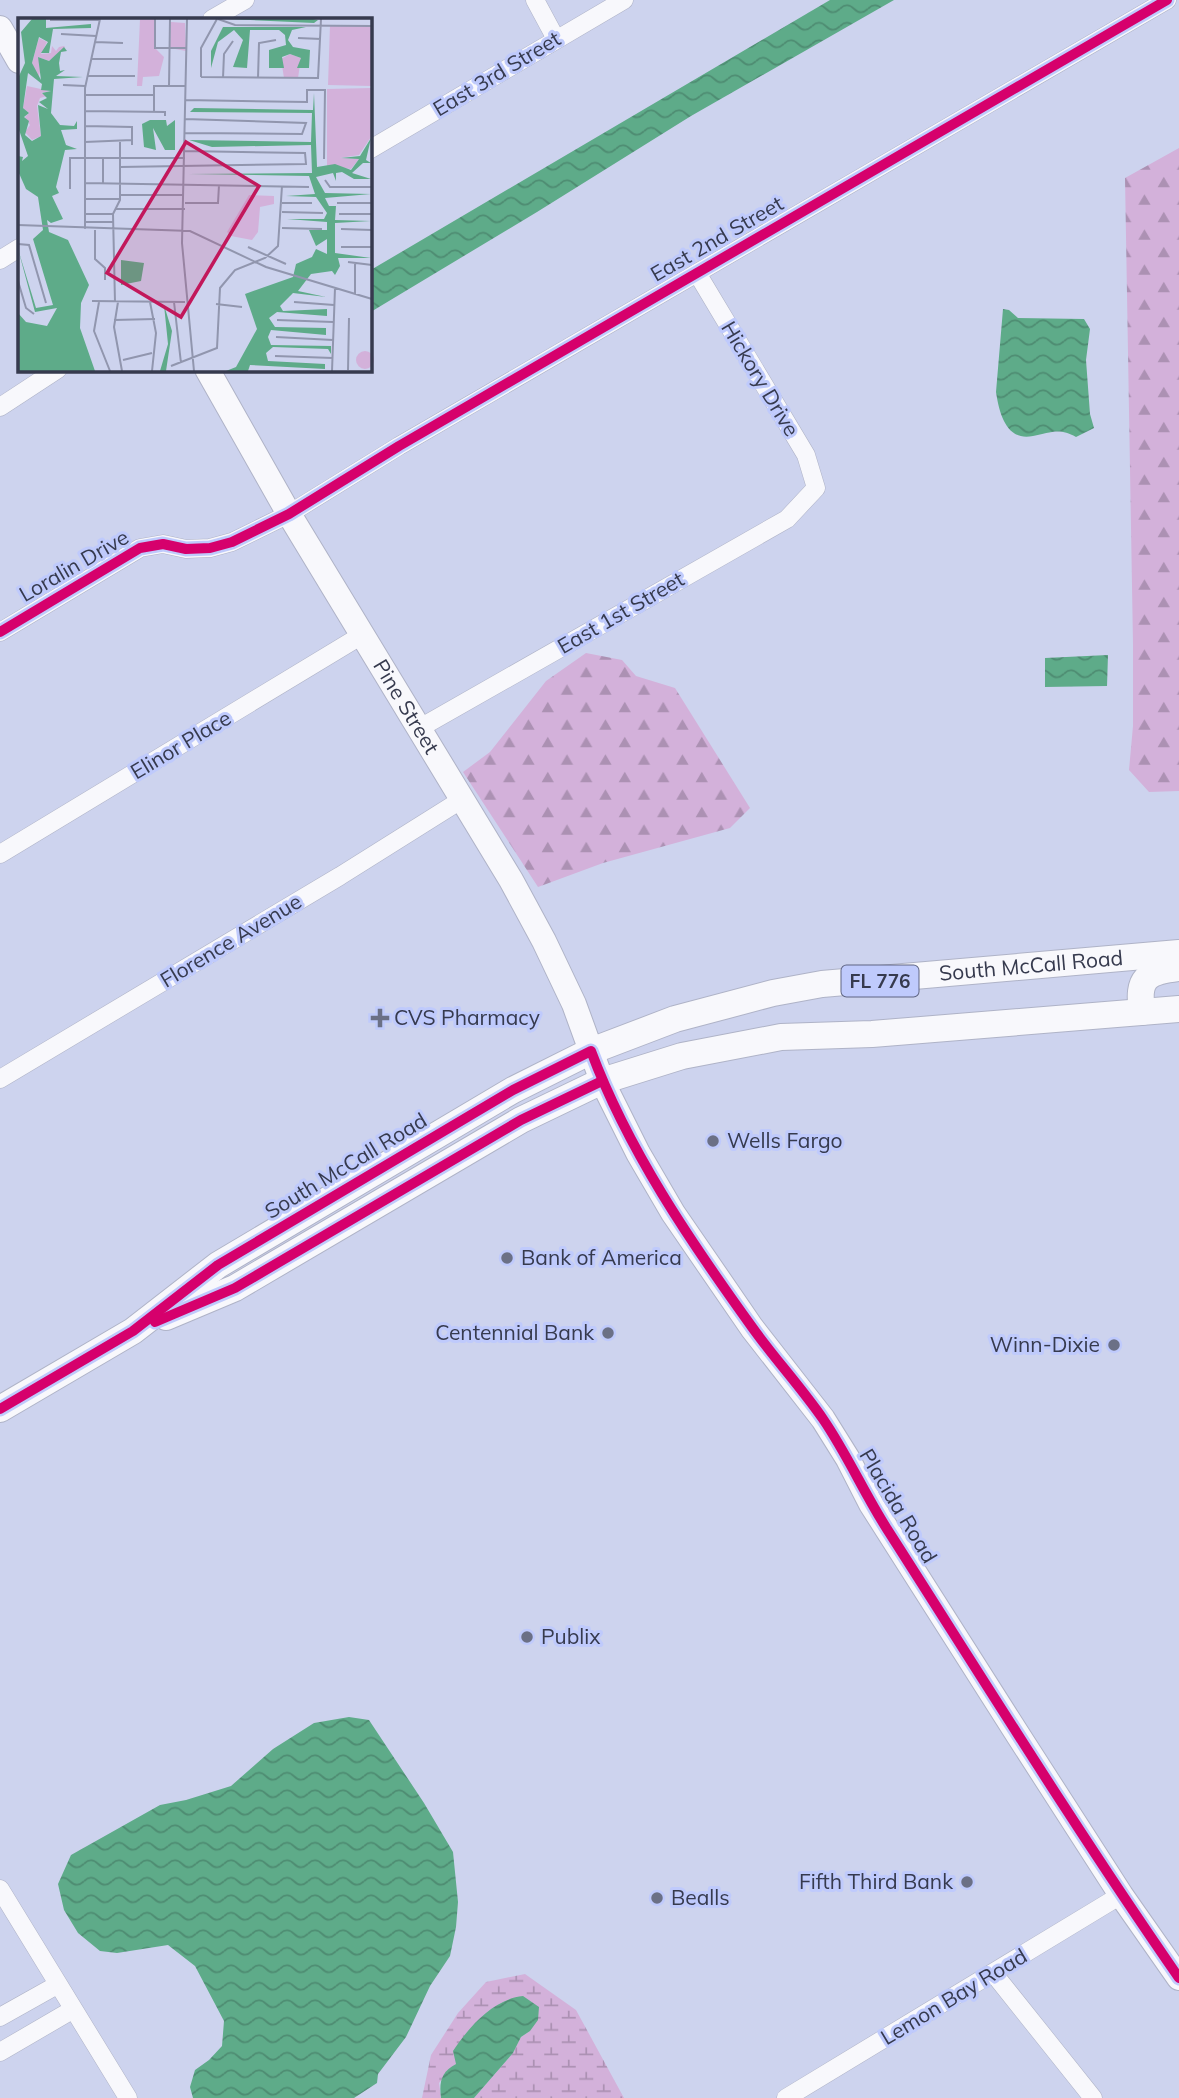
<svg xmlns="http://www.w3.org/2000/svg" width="1179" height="2098" viewBox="0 0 1179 2098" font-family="Mulish,sans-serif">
	<defs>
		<pattern id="forest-firs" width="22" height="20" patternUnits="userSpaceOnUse" patternTransform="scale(1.75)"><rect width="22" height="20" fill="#d3b1da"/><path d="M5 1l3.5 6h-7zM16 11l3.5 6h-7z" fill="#ac91b3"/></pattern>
		<pattern id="wetland-marsh" width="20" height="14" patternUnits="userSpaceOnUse" patternTransform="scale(1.75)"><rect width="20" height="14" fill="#d3b1da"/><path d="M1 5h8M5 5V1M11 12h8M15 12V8" fill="none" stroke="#ac91b3"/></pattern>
		<pattern id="water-waves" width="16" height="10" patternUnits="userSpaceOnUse" patternTransform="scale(1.75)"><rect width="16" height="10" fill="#5eab89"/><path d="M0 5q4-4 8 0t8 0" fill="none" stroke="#4e8c72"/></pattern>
	</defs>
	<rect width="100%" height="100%" fill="#cdd3ee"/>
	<g fill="url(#forest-firs)">
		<polygon points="1179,148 1179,791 1149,792 1129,770 1133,726 1133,644 1125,178"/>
		<polygon points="586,653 622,660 636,676 675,688 750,808 730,828 603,863 538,887 463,772 490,752 546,681"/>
	</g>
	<polygon fill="url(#wetland-marsh)" points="525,1974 576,2010 624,2098 474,2098 513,2053 521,2037 530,2031 456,2064 439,2083 441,2098 422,2098 431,2055 458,2013 486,1982"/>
	<g fill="url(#water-waves)">
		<polygon points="830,0 894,0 691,116 537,212 369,313 369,271"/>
		<path d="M1003 309 1009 310 1018 318 1084 319 1090 329 1086 360 1090 414 1094 428 1076 437C1059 427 1050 433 1033 436 1006 442 999 412 996 392Z"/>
		<polygon points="1108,655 1107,686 1045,687 1045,658"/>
		<polygon points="349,1717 369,1720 424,1803 453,1852 458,1902 456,1927 450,1956 430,1986 406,2037 378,2074 377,2083 354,2098 193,2098 190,2087 195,2070 209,2060 222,2046 224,2021 195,1966 168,1945 117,1953 100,1951 78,1933 64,1910 58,1884 71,1855 160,1805 186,1800 231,1786 273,1749 314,1723"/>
		<path d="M523 1996 539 2007 538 2020 530 2031 521 2037 513 2053 474 2098H441C439 2082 441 2072 456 2064L453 2051C469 2027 493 1999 523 1996Z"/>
	</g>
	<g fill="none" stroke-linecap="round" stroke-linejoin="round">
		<g stroke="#afb3c7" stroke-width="19">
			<g id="minor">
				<polyline points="535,0 556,39"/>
				<polyline points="212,19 245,0"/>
				<polyline points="369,150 624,0"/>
				<polyline points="0,260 19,248"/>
				<polyline points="0,407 58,369"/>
				<polyline points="0,632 140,548 163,544 186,549 210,548 232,542 289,514 399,446 1167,0"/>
				<polyline points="418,729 787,519 816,488 806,455 697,273"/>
				<polyline points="0,854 362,635"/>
				<polyline points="0,1079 340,876 461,800"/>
				<polyline points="0,1889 128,2098"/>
				<polyline points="994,1974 1093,2098"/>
				<polyline points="0,2017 57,1985"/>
				<polyline points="0,2052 72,2010"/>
				<polyline points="786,2098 1121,1895"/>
			</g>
		</g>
		<g stroke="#afb3c7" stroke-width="26">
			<g id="secondary">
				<polyline points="0,28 19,61"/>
				<path id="s1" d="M207 369 289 514 511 880 544 941 574 1004 602 1081 638 1153 673 1213 752 1328 823 1419 848 1459 871 1504 1018 1735 1121 1895 1179 1978"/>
			</g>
		</g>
		<g stroke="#afb3c7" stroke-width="28">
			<g id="primary">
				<path d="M1142 1012C1137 978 1146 972 1179 968"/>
				<polyline points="166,1317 235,1288 521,1120 602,1081 682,1056 781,1037 872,1034 1179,1009"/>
				<path id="s2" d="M0 1409 133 1331 218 1265 513 1090 591 1051 675 1019 773 993 822 984 1179 953"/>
			</g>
		</g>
		<use href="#minor" stroke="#f8f8fc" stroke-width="18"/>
		<use href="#secondary" stroke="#f8f8fc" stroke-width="24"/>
		<use href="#primary" stroke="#f8f8fc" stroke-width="26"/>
		<g stroke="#bfcafc" stroke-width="15">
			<g id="cycleway">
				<polyline points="0,632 140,548 163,544 186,549 210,548 232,542 289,514 399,446 1167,0"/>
				<polyline points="155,1322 235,1288 521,1120 602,1081"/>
				<path d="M0 1409 133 1331 218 1265 513 1090 591 1051C628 1150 690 1241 752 1327 774 1358 801 1387 823 1419 847 1454 864 1493 887 1529 983 1679 1077 1831 1179 1978"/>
			</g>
		</g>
		<use href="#cycleway" stroke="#d6006c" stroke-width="10"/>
	</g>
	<g fill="#6b7086" stroke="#bfcafc" stroke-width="2.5">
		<path d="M376.5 1007.5h7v7h7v7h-7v7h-7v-7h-7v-7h7z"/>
		<circle cx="713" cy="1141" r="7"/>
		<circle cx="507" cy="1258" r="7"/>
		<circle cx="608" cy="1333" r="7"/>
		<circle cx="1114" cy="1345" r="7"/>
		<circle cx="527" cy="1637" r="7"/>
		<circle cx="967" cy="1882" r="7"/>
		<circle cx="657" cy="1898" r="7"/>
	</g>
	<g text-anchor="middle" stroke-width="6" stroke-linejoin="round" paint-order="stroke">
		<rect fill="#bfcafc" stroke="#5f6582" stroke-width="2" x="841.5" y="965.5" width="77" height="31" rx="5"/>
		<g font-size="19" font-weight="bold" fill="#363a4e">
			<text x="880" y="988">FL 776</text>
		</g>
		<g font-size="21" fill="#363a4e" stroke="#bfcafc">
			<text transform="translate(497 74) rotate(-31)" y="7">East 3rd Street</text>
			<text transform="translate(717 239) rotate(-30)" y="7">East 2nd Street</text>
			<text transform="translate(760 379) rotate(59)" y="7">Hickory Drive</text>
			<text transform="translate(74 566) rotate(-30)" y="7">Loralin Drive</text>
			<text transform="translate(621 613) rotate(-30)" y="7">East 1st Street</text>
			<text dy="7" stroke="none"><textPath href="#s1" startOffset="392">Pine Street</textPath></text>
			<text transform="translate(181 745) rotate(-31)" y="7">Elinor Place</text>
			<text transform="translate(231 941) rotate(-31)" y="7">Florence Avenue</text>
			<text dy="7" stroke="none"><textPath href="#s2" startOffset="1143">South McCall Road</textPath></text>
			<text transform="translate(346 1166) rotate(-31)" y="7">South McCall Road</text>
			<text transform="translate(898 1506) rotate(59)" y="7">Placida Road</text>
			<text transform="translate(954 1997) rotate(-31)" y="7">Lemon Bay Road</text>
		</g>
		<g font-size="21" fill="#363a4e" stroke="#bfcafc" text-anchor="start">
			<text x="394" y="1025">CVS Pharmacy</text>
			<text x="727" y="1148">Wells Fargo</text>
			<text x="521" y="1265">Bank of America</text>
			<text x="594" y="1340" text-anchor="end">Centennial Bank</text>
			<text x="1100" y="1352" text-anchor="end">Winn-Dixie</text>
			<text x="541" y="1644">Publix</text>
			<text x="953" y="1889" text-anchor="end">Fifth Third Bank</text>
			<text x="671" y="1905">Bealls</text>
		</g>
	</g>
	<g transform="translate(18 18)">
		<rect width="354" height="354" fill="#cdd3ee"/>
		<path d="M122 1H137L136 29 146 39 141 58 125 59 124 68H119ZM153 4 167 5 168 33 152 30ZM312 7 353 8V68L310 67ZM231 177 256 178V186L242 189 240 214 234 222 213 218 209 214ZM338 342a9 9 0 1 1 18 0a9 9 0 1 1-18 0Z" fill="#d3b1da"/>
		<path d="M21 20 29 24 23 36 33 35 34 28 38 33 41 29 46 28 47 29 31 43 20 39 24 47 20 61 14 45ZM272 36 283 40 280 60H266L263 41ZM9 68 32 73 23 75 29 78 22 80 19 88 23 118 14 122 7 114 12 107 7 99 11 95 5 90ZM353 70V119L341 137 322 140 341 141 333 151 309 148V71Z" fill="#d3b1da"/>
		<path d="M14 1H28V10L73 6V10L35 11 31 35H23L30 24 21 19 14 45 23 62 20 39 31 43 46 29 49 33 43 34 41 45 42 53 47 52 38 58 65 59 36 61 33 95 42 107 56 108 59 103V111L43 112 48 127 59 131 47 132 38 169 41 175 34 178 45 201 33 205 29 202 31 214 50 222 71 267 63 285 62 310 77 353H0V295L8 304 29 308 39 290 17 294 0 231 18 290 35 287 15 221 25 212 20 179 8 171 0 153V138L5 139 4 143 10 138 0 109 1 58 7 45 3 14ZM10 55 24 66 23 72 33 73 24 75 29 80 21 84 30 91 20 87 23 118 14 123 7 117 11 103 6 99 11 95 5 90ZM209 1H295L300 2 296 5ZM205 9H288L274 12 270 22 275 29 292 32 291 50H279L283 40 272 36 264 39 266 50H251V32L268 27 267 17 261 12H232L229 50 215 49 225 22 216 12 200 24 193 50V33ZM296 75 299 149 317 146 333 152 341 141 323 140 342 138 353 120 348 142 353 145H345L334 155 353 161H336L324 154 318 155V163L315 155 298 159 307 175 353 176 307 180 311 188H318L317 202 353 203 317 205V235L353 240H320L322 248 317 257 314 253 293 256 280 273 308 279 275 275 262 288 265 293 309 291V298L259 294 251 300 257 309 308 310V317L253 312 250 319 253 327 313 328V336L310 331 255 329 248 335 250 343 307 346V351L232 347 230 353H208L218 349 239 311 227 276 275 259 278 246 294 239 298 231 309 236V221L298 228 291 212H309V204L269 201H306L309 195 298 179 268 178 297 176 291 158 170 156 294 155 293 127 194 129 171 122 293 124 294 95 172 94 176 90 295 92ZM132 102H148L149 108 157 102V132H147L135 110 138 132 126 129 124 106ZM103 242 126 245 123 263 103 267ZM146 287 154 313 148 353H142L150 326Z" fill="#5eab89" fill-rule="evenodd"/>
		<path fill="none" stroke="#9196ae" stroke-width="2" d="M137 1V30H168M169 1 164 225 176 353M200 1 217 7 354 8M32 2H82M43 16 78 18M280 20 303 21M77 24 105 25M73 41H114M69 58H117M183 59 300 60 303 1M183 59V30L199 1M205 60 206 36 215 23M240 60 241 25 258 22M45 67 67 68M151 68 152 1M67 77H136M167 82 289 84V72H307L306 141M67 93 147 94V98M136 93V68H167M67 108 114 109V127M167 115 284 116 288 105 167 101M67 124 114 122M51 140H167M102 149 288 146 287 135 167 133M307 162 312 169H354M67 165 291 169M85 166V140M52 171V140M102 177H166M67 181H102M167 185H200L201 167M264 185H294M319 185H354M98 191H167M264 194 305 195M67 196H95M321 196H354M67 204H95M0 207 172 213 248 249 354 281M264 210 304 211M67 211V70L82 1M323 211 354 212M77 212V241L87 250V262M0 226 11 227 28 285M230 229 268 246M323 229H354M330 244 354 247M0 263 8 290 16 296M337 276V246M74 283 167 284M81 284 76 313 92 353M97 284 95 196 102 182V124M100 284 96 309 104 353M132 284 138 315 134 353M156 284 163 345M276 284 316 287M198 286 224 289M96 302 137 301M259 302 315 304M258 319 315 322M257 338 315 340M105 342 134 335M153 348 199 330 202 270 217 252 247 240 260 228 264 168M330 352 331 300M314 353 317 270"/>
		<path fill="#c2185b" fill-opacity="0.15" stroke="#c2185b" stroke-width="3.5" d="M168 124 241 168 163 299 89 255Z"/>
		<rect width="354" height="354" fill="none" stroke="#363a4e" stroke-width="3.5"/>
	</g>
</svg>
